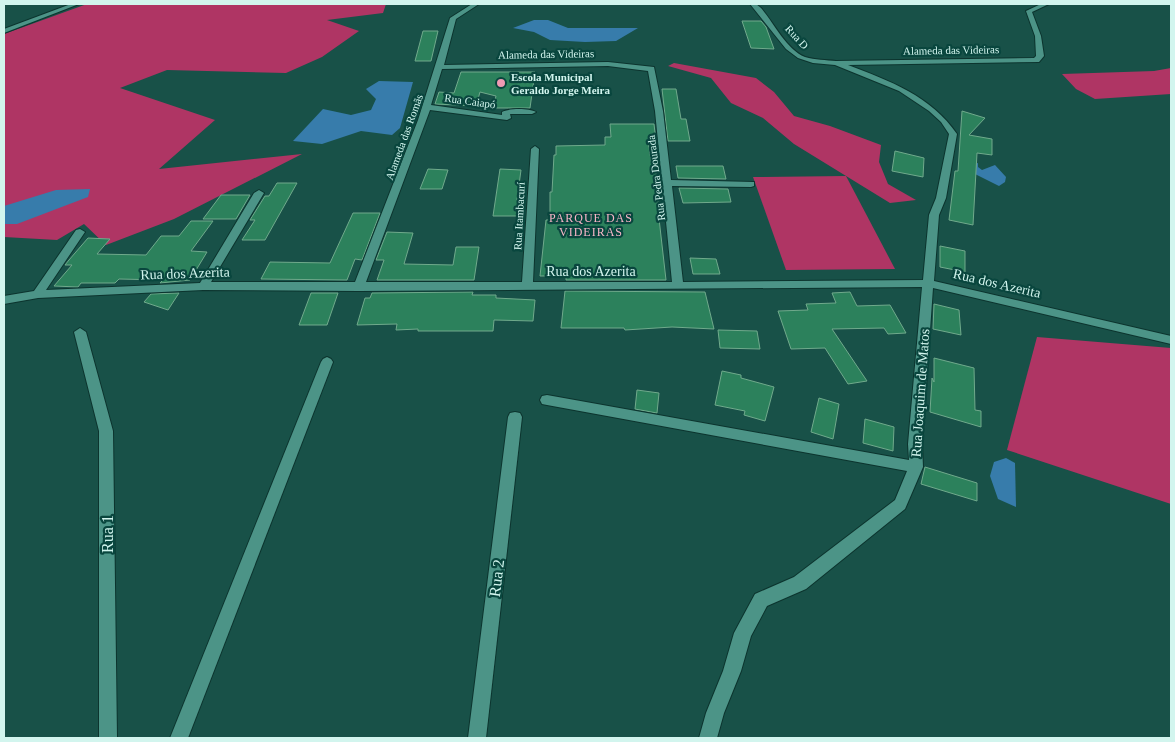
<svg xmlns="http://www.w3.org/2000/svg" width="1175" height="742" viewBox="0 0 1175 742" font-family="'Times New Roman',serif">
	<rect width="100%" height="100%" fill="#185148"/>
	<g fill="#af3564">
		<polygon points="87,4 386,4 383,13 327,20 359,31 322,57 286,73 167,70 120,88 215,120 159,169 302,154 174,219 106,245 84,224 57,240 4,237 4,34"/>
		<polygon points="674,63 756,78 774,92 794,116 830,126 881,145 879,162 888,184 916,200 890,203 794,144 763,118 731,103 711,78 668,66"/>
		<polygon points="1171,68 1171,94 1095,99 1076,89 1062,74 1154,71"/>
		<polygon points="846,176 895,269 786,270 753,177"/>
		<polygon points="1037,337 1171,348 1171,504 1007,450"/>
	</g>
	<g fill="#377cab">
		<polygon points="534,20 548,20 568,28 638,28 616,41 585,42 550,40 534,32 513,28"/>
		<polygon points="379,81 413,82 400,128 392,135 361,131 322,144 293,141 323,109 351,115 371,110 376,99 366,89"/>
		<polygon points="978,163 978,167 982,170 995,165 1006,177 1005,182 999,186 973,173 974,164"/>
		<polygon points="90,189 88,197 17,224 4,224 4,206 56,190"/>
		<polygon points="1006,458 1015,463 1016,507 998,499 990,476 994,462"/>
	</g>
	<g fill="#2c815c" stroke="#70aa8c">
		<polygon points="742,21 761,21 766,27 774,49 751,48"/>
		<polygon points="423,31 438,31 431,61 415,61"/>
		<polygon points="461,72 535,72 530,108 493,108 496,96 480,92 476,106 435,104 439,92 454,93"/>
		<polygon points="662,89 676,89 681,119 686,119 690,141 668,141"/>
		<polygon points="962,111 985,118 969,135 992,139 992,155 977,153 973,225 949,220 955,171 958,171"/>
		<polygon points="610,124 654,124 656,141 648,141 652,166 655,166 659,201 657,201 666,280 566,280 566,276 540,276 546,220 550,220 550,192 552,192 554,155 556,155 556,146 605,145 605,137 611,137"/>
		<polygon points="895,151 924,158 923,177 892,171"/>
		<polygon points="676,166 723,166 726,179 678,178"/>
		<polygon points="428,169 448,170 442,189 420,189"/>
		<polygon points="500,169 521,170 517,200 519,200 517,216 493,216"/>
		<polygon points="277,183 297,183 265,240 242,240 255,220 250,220 265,196 269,196"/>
		<polygon points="679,188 728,189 731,202 683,203"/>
		<polygon points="221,195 250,195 236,219 203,219"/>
		<polygon points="353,213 380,213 362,260 355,259 347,280 261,279 270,262 330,263"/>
		<polygon points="191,221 213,221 191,251 207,252 190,280 160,283 163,280 119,279 115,283 81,283 78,287 54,286 72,265 65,265 69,260 88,238 110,239 97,254 146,255 161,236 179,236"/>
		<polygon points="387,232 413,233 404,264 453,265 456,247 479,247 474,280 377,280 384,260 376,260"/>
		<polygon points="940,246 965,251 965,272 940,267"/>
		<polygon points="690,258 716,259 720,274 693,274"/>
		<polygon points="565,291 705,292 714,329 672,327 625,330 624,328 561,328"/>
		<polygon points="473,292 472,295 496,295 496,298 535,300 533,321 494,320 493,331 418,331 418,329 396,330 397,324 357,325 365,298 370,298 372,293"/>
		<polygon points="850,292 857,306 890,305 906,333 888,334 884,328 832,329 867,381 848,384 825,348 791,349 778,311 808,310 806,304 836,303 832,293"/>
		<polygon points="179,293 168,310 144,302 151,294"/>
		<polygon points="311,293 338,293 327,325 299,325"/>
		<polygon points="934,304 959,310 961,335 933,329"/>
		<polygon points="718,330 757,331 760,349 720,348"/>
		<polygon points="934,358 974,368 975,410 981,411 981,427 930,412 932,378 934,382"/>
		<polygon points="722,371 741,375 741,378 774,387 765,421 744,415 745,411 715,405"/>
		<polygon points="637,390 659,393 657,413 635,409"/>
		<polygon points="819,398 839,404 833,439 811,432"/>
		<polygon points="865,419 894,427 893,451 863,443"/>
		<polygon points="925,467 977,483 977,501 921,484"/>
	</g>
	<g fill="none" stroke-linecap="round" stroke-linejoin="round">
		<g stroke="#0c342e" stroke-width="2">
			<g id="minor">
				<path d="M472 4H479L456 19 444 65 608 62 654 67 663 111 671 180 754 182V186L751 187 672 186 683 282 923 280 929 215 936 198 949 134 941 122 929 111 899 91 835 65 813 63 798 58 786 49 750 4H756L761 8C774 23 786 49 805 57 815 60 826 60 836 61L1034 58 1036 56 1035 36 1026 11 1041 4H1049L1032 12 1041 36 1044 56 1039 62 848 65C890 81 931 96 957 134L946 198 939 215 934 281 1171 336V344L933 288 922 444 923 467 905 509 806 589 767 606 751 636 741 671 724 713 717 738H699L706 713 723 671 734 633 755 594 794 577 895 500 907 471 547 405 542 404 540 400 542 396 547 395 909 460 908 444 922 287 359 291 203 290 38 298 4 304V296L34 291 76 230 80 229 85 232 46 290 200 283 254 193 259 190 264 193 211 282H355L418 120 450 18ZM608 66 648 71 655 111 672 282H533L539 149 535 146 531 149 522 282H366L430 110 507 120 511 118 510 114H532L536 112C529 108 509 108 502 112V115L431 105 442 69Z"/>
				<polygon points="80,328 86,332 113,431 117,738 99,738 99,431 74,332"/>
				<polygon points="327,357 331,359 333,362 188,738 170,738 321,362 323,359"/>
				<polygon points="515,412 520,413 522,417 486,738 468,738 508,417 510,413"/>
			</g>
		</g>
		<g stroke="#0c342e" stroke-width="2">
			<polygon id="secondary" points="71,4 79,4 4,33 4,29"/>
		</g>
		<use href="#minor" fill="#4c9487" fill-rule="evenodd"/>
		<use href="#secondary" fill="#4c9487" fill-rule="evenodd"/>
	</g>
	<circle fill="#f19ab3" stroke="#09463e" stroke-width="2" cx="501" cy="83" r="5"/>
	<g text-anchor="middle" stroke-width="4.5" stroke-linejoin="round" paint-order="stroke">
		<g font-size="11" fill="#d2f5ee" stroke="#09463e">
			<text transform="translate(797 37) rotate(47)" y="4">Rua D</text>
			<text transform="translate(951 50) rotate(-1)" y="4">Alameda das Videiras</text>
			<text transform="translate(546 54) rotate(-1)" y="4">Alameda das Videiras</text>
			<text transform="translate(470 101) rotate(8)" y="4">Rua Caiapó</text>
			<text transform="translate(404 137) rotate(-70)" y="4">Alameda das Romãs</text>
			<text transform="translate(656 178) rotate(-97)" y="4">Rua Pedra Dourada</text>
			<text transform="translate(519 216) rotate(-87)" y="4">Rua Itambacurí</text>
		</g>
		<g font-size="11" font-weight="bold" fill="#d2f5ee" stroke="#09463e" text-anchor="start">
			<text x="511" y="81">Escola Municipal<tspan x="511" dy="13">Geraldo Jorge Meira</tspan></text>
		</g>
		<g font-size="12" letter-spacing="1" fill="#f8b6c8" stroke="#09463e">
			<text x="591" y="222">PARQUE DAS<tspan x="591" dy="14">VIDEIRAS</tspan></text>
		</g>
		<g font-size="14" fill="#d2f5ee" stroke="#09463e">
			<text x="591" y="276">Rua dos Azerita</text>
			<text transform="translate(185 273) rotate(-2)" y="5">Rua dos Azerita</text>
			<text transform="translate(997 283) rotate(13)" y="5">Rua dos Azerita</text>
			<text transform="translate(920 393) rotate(-86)" y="5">Rua Joaquim de Matos</text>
		</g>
		<g font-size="16" fill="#d2f5ee" stroke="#09463e">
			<text transform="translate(107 534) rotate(-90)" y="6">Rua 1</text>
			<text transform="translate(496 578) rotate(-83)" y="6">Rua 2</text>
		</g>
	</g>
	<rect width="1175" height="742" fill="none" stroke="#d2f5ee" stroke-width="10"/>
</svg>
